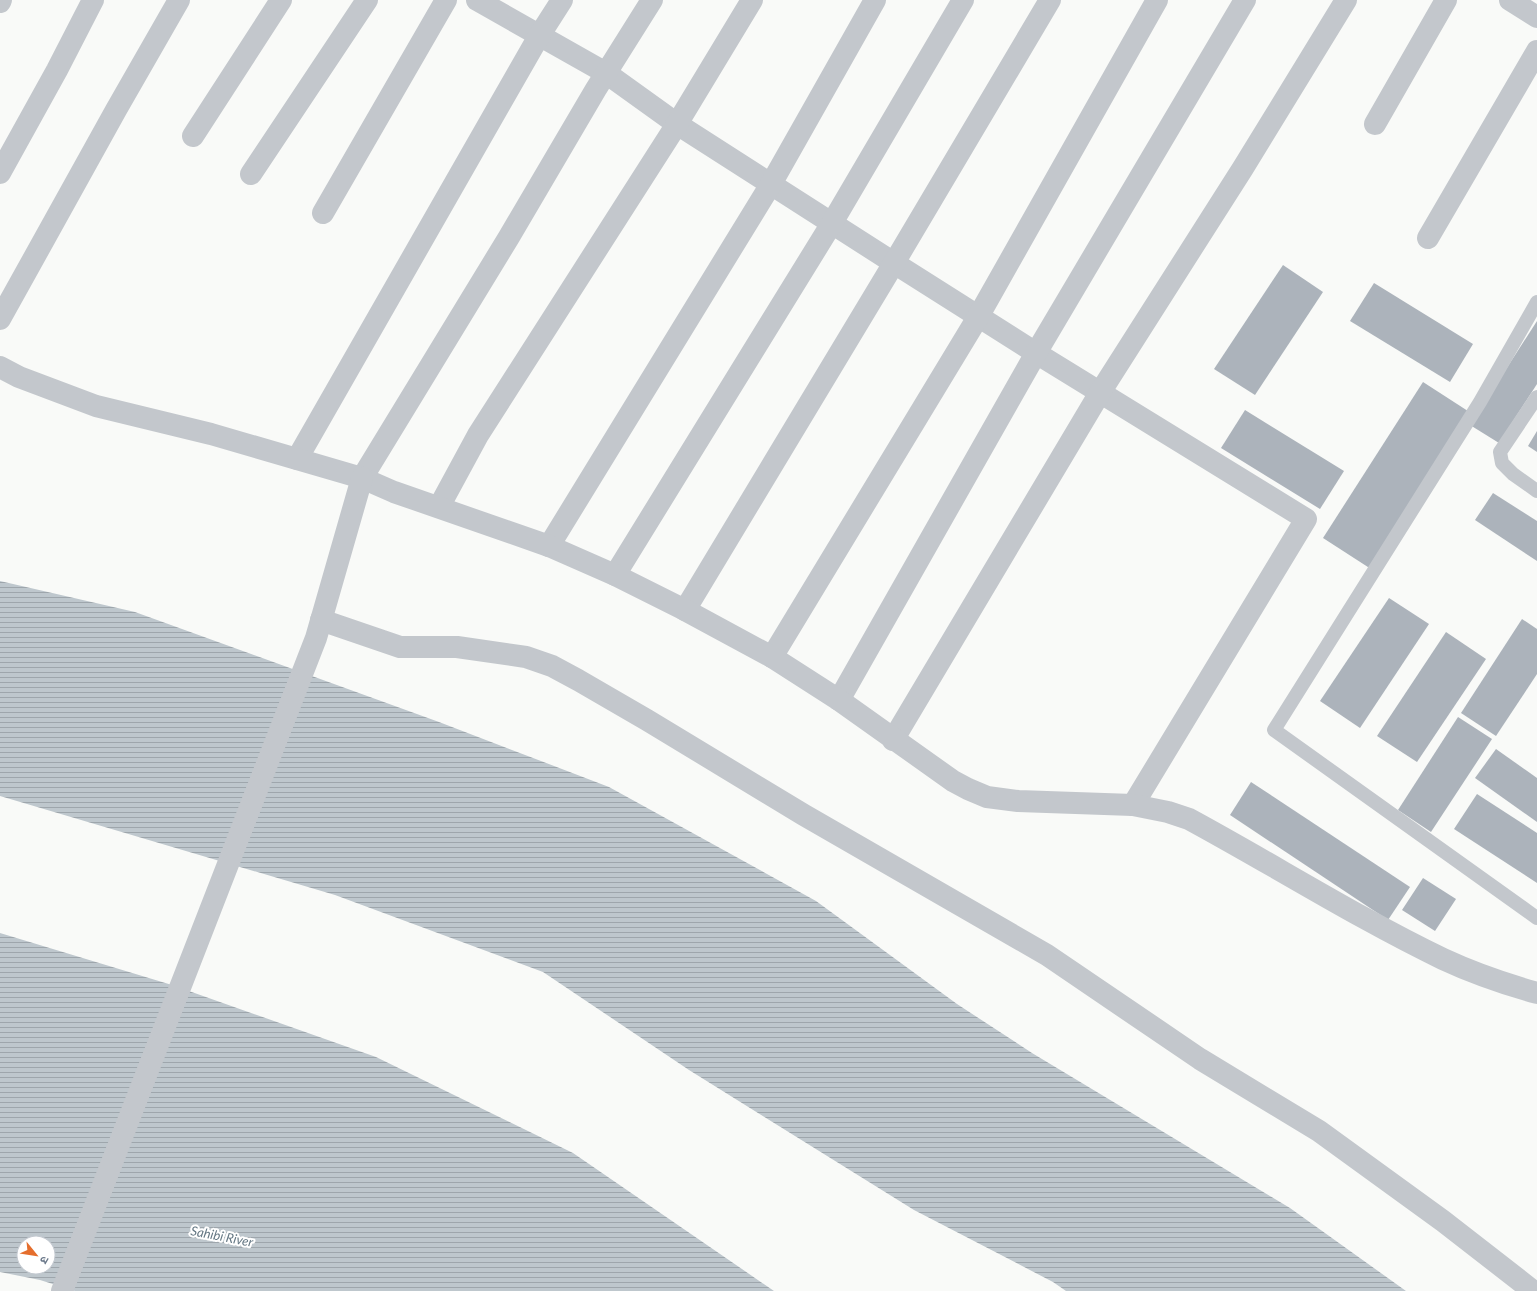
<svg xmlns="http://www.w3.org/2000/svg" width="1537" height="1291" viewBox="0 0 1537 1291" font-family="Lato,'Noto Sans Devanagari',sans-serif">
	<defs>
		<pattern id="water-rules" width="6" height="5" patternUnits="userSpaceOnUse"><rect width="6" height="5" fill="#bec7cd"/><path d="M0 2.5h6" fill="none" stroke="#9ea6ac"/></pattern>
	</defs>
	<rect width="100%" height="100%" fill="#f9faf8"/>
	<g fill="url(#water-rules)" fill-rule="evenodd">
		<polygon points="0,581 135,612 439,722 609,787 816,901 957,1004 1032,1053 1290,1208 1406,1291 1066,1291 1053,1282 914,1210 689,1070 543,972 335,895 0,796"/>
		<path d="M0 933 172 985 376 1057 573 1153 774 1291H75L40 1280 0 1272ZM24 1243H48V1267H24Z"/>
	</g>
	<g fill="#acb3bb">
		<polygon points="1283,265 1323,292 1255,395 1214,369"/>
		<polygon points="1374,283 1473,344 1450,382 1350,321"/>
		<polygon points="1537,321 1537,384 1499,443 1470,425"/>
		<polygon points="1423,382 1471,413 1371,569 1323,538"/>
		<polygon points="1245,410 1344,471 1320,509 1221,448"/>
		<polygon points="1537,431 1537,452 1528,446"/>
		<polygon points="1493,493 1537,521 1537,561 1475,520"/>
		<polygon points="1389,598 1429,624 1360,728 1320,701"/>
		<polygon points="1522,619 1537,629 1537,674 1496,736 1461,713"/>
		<polygon points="1446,632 1486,659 1417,762 1377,736"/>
		<polygon points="1458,717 1492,739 1431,832 1398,810"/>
		<polygon points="1496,749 1537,778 1537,822 1475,778"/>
		<polygon points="1251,782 1410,887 1388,920 1230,815"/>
		<polygon points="1477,794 1537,833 1537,883 1454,829"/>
		<polygon points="1423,878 1456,899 1435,931 1402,910"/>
	</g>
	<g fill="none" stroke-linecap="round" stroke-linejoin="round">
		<g stroke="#c3c7cc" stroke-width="14">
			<polyline points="1537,302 1480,402 1274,730 1537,918"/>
			<polyline points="1537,397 1500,452 1502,463 1513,474 1537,491"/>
		</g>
		<g stroke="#c3c7cc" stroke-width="22">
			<polyline points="477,0 606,73 677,124 894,263 1036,353 1306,519 1133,805"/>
			<polyline points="1510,0 1537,17"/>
			<polyline points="0,2 1,0"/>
			<polyline points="1375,124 1446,0"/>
			<polyline points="193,136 281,0"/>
			<polyline points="0,173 57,70 93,0"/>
			<polyline points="251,174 367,0"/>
			<polyline points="323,213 446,0"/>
			<polyline points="1428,238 1537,51"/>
			<polyline points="0,319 116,110 179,0"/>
			<polyline points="297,459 539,36 562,0"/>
			<polyline points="362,478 509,237 596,89 652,0"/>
			<polyline points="439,507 478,435 677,124 752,0"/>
			<polyline points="549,546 771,184 875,0"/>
			<polyline points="615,575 832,223 963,0"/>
			<polyline points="685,610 894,263 1050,0"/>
			<polyline points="772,657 978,317 1157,0"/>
			<polyline points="839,700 1036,353 1245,0"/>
			<polyline points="893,740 1101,391 1243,168 1346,0"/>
		</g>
		<g stroke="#c3c7cc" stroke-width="22">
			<path d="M0 367 19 377 96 406 211 434 362 478 394 492 549 546 615 575 685 610 772 657 839 700 953 781 968 789 987 797 1018 801 1133 805 1168 812 1189 819C1274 865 1356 917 1443 959 1473 973 1505 984 1537 993"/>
			<polyline points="321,620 400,647 457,647 526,657 552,666 578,680 647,720 804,815 1047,955 1200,1059 1319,1131 1443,1221 1533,1291"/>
			<polyline points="62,1291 316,638 362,478"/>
		</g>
	</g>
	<g text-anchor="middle" stroke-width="4" stroke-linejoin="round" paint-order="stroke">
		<g font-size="13" font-style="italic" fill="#647783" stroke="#fff">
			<text transform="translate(222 1236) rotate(11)" y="5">Sahibi River</text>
		</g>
	</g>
	<g transform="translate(36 1255) rotate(120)"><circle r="19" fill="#ffffff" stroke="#c3c9d0"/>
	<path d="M0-3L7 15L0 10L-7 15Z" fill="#e56e2d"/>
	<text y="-6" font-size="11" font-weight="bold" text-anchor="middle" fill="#697789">उ</text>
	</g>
</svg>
